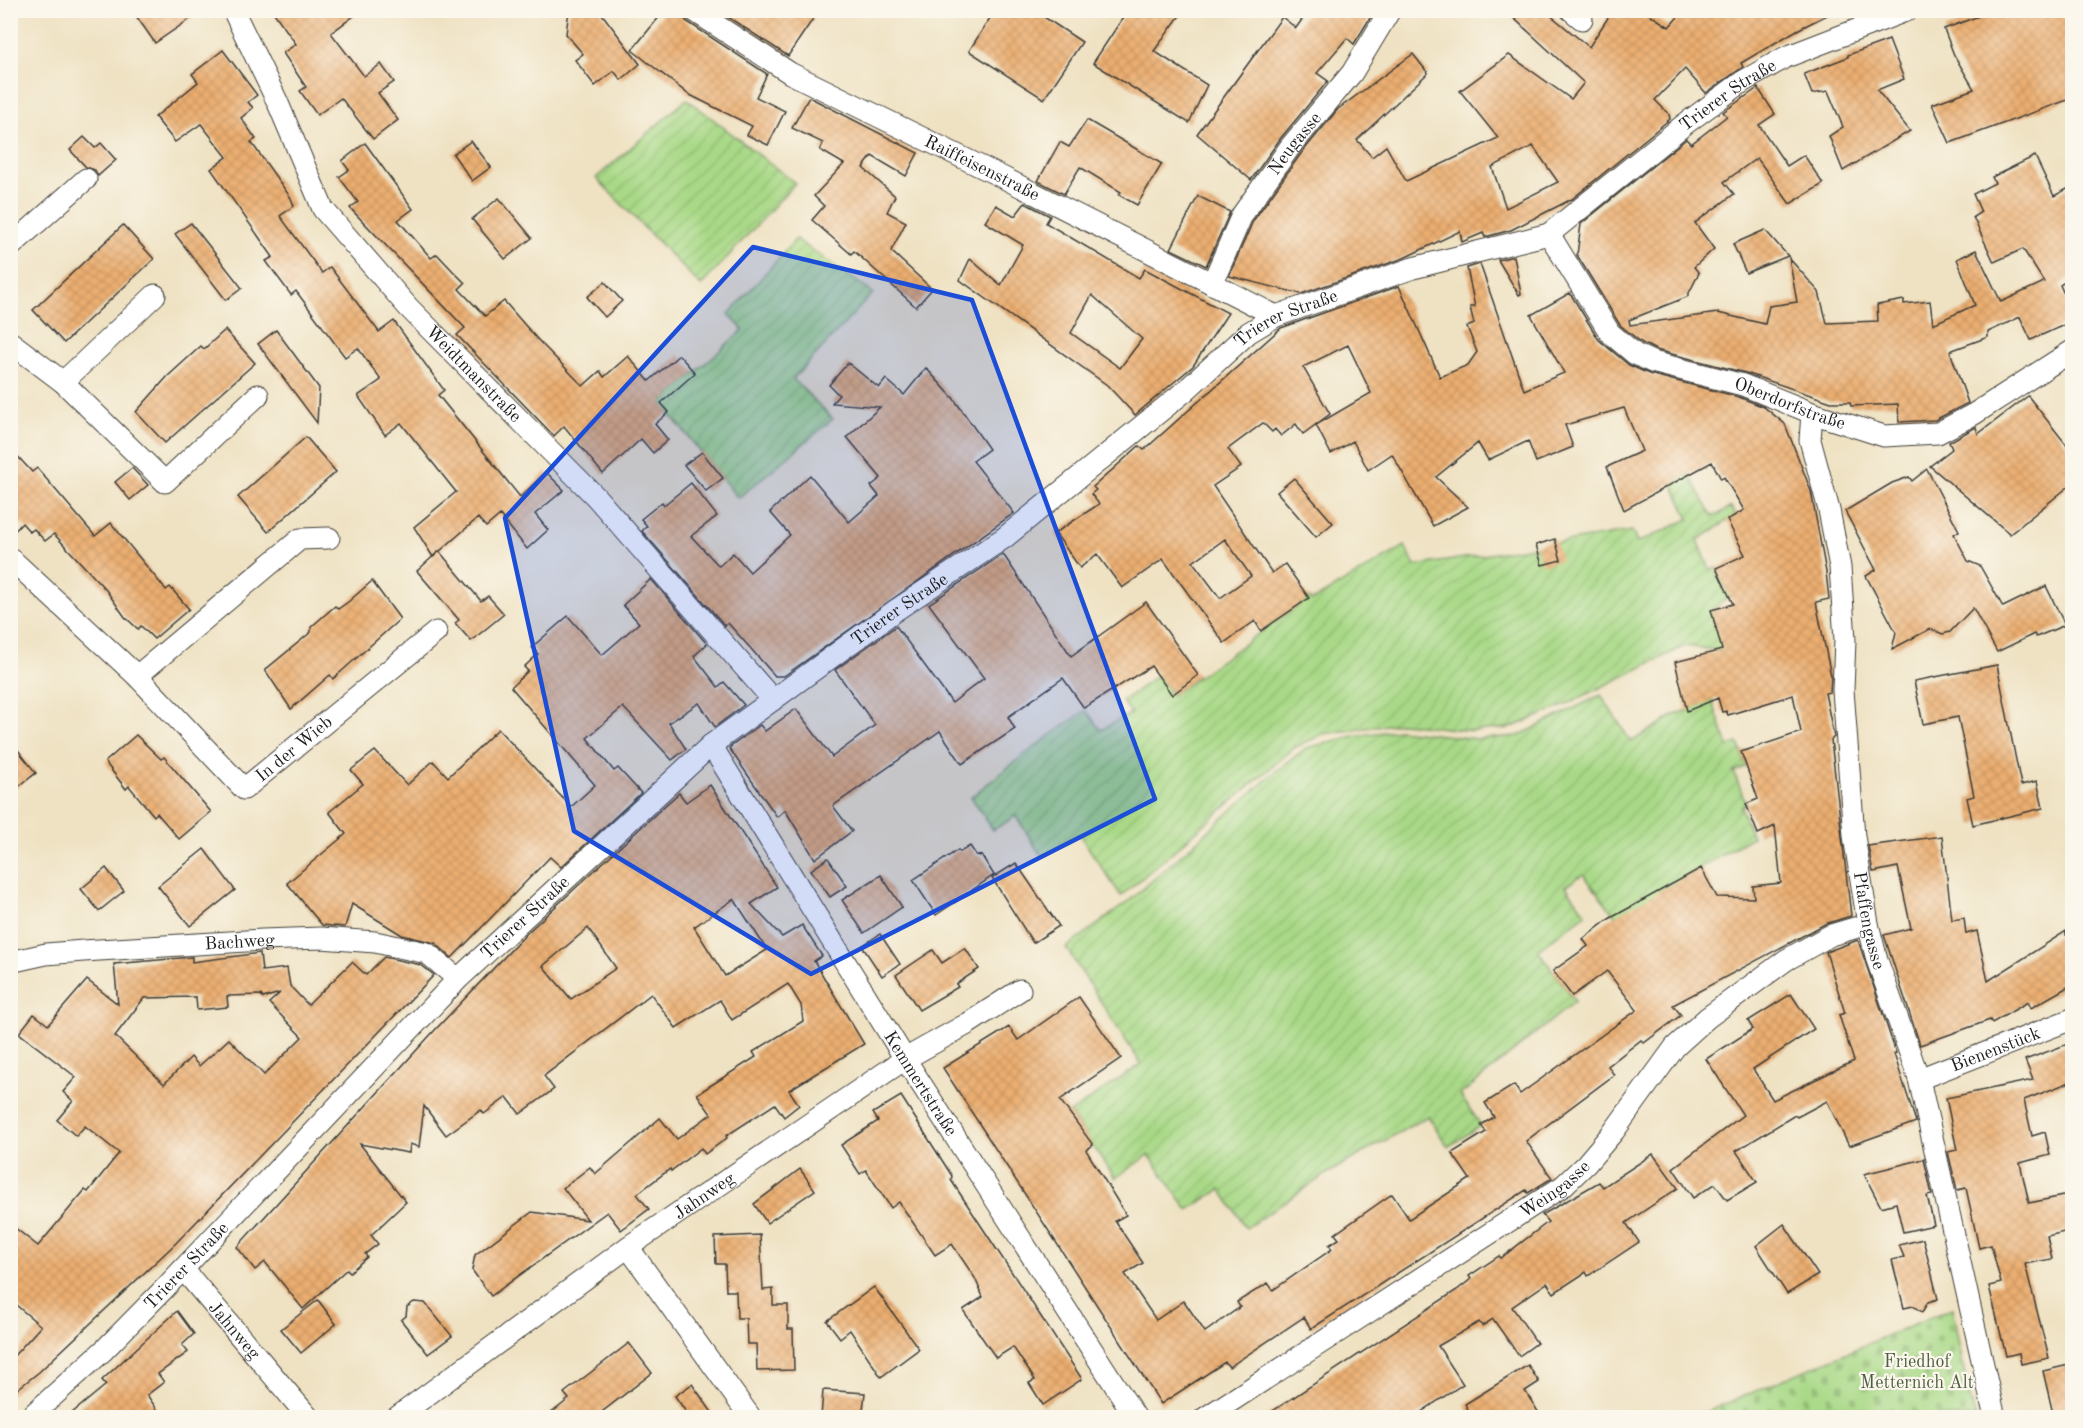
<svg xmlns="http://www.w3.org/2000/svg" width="2083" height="1428" viewBox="0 0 2083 1428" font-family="'Old Standard TT',serif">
	<defs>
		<pattern id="cemetery-stones" width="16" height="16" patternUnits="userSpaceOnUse" patternTransform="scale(1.5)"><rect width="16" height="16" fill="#a9d987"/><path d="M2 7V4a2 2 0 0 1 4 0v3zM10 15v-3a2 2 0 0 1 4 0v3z" fill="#91ba74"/></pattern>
		<pattern id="garden-furrows" width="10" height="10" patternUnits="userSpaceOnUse" patternTransform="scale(1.5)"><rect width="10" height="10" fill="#a9d987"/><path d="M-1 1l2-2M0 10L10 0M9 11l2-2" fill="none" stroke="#91ba74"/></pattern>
		<pattern id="building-cross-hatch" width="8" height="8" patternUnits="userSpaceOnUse" patternTransform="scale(1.5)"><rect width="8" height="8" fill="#ebae71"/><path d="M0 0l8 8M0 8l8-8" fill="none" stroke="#c99561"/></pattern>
	</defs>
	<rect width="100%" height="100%" fill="#fbf7ec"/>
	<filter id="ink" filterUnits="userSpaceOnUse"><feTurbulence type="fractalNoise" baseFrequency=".0167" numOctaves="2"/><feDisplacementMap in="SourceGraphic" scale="12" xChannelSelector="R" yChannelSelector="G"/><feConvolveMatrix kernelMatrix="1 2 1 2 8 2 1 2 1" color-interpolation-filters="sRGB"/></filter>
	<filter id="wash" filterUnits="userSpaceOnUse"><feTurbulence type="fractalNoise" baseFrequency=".008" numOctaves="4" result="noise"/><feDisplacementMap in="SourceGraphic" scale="24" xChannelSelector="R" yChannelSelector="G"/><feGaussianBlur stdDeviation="1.35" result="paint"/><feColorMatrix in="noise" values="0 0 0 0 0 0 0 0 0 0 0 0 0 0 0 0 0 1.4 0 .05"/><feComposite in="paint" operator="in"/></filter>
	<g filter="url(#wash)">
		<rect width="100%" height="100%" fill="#efe2c3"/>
		<polygon fill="url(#cemetery-stones)" stroke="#627a52" stroke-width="1.5" points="1952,1308 1969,1396 1976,1417 1694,1417"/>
		<g fill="url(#garden-furrows)" stroke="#627a52" stroke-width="1.5">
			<polygon points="687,99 795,183 701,286 596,178"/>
			<polygon points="796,239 873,293 793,379 833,419 738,498 661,403 743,330 729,314"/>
			<polygon points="1689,474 1713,517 1731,507 1736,515 1698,540 1710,570 1716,568 1730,597 1711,610 1716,629 1723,628 1729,652 1685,646 1561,707 1510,728 1473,731 1401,723 1323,734 1294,748 1121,896 1079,834 1042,857 1016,816 993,830 971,797 1025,754 1086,710 1101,730 1131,713 1122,701 1158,675 1172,695 1309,598 1312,601 1405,546 1415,566 1632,531 1637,543 1689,519 1672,482"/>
			<polygon points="1601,695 1631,742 1673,716 1712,700 1728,746 1738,743 1746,766 1734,772 1746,804 1741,807 1752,837 1617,918 1583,874 1566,886 1586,914 1538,950 1575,1001 1460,1095 1481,1125 1448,1147 1428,1116 1328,1173 1246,1228 1221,1189 1188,1210 1149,1155 1115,1178 1070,1113 1141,1064 1066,948 1129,901 1276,771 1306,748 1354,736 1399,730 1478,739 1518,736"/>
		</g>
		<g id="blocks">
			<g fill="url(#building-cross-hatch)" fill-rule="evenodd">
				<polygon points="132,10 203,10 155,43"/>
				<polygon points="272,10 362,10 331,33 364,76 381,64 394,82 378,93 398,120 373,139 341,98 317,115 300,91 306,87 283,53 296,44"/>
				<polygon points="569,10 599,10 640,64 621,80 614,71 595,86 575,60 583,54 566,34"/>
				<polygon points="665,10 680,10 686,21 767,74 756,97 785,111 768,145 747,135 752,126 688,94 632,50"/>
				<polygon points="717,10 819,10 788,56"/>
				<polygon points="995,10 1048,10 1044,17 1082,42 1044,99 969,51"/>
				<polygon points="1128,10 1184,10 1154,51 1207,85 1189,123 1093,63"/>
				<polygon points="1309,10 1375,10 1354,44 1347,38 1317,73 1328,81 1280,139 1251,180 1197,134 1282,17 1296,28"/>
				<path d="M1505 10H1544L1589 47 1613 10H1643L1669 27 1684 10H1837L1797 30 1741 63 1743 67 1706 93 1685 69 1655 100 1669 114 1670 119 1572 199 1511 230 1485 237 1483 233 1462 242 1460 231 1404 258 1301 294 1229 276 1253 221 1300 155 1338 109 1413 54 1428 73 1357 140 1372 157 1386 146 1406 181 1498 138 1460 91 1509 55 1571 99 1584 83ZM1533 146 1558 182 1506 208 1492 167Z"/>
				<polygon points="1995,10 2073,10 2073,98 1950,143 1932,104 1974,89 1954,55 1944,29"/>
				<polygon points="1889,40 1904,79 1877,90 1910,131 1843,171 1829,136 1843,127 1828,91 1812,94 1804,74 1848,57 1848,55"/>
				<polygon points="223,50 257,95 248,102 253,108 241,118 256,139 251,142 291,198 294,206 280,216 322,273 330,267 379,332 394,321 444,390 438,395 520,497 546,472 564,490 535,514 548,530 527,549 500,515 486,527 478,518 433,557 414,527 456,492 401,423 385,435 358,396 381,380 358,348 345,357 296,291 291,295 266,261 273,257 211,169 227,157 201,124 175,142 155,117 198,82 192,74"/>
				<polygon points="1758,88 1775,114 1759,125 1787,166 1804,155 1823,184 1790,204 1757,158 1724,182 1734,194 1695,223 1714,249 1694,267 1699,273 1687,297 1629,320 1630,325 1718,313 1765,324 1769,306 1797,302 1789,258 1819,292 1827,323 1878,321 1877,305 1904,300 1904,304 1930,301 1933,324 1975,305 1957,259 1976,250 2001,302 2044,282 2023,249 1994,262 1973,217 1981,212 1973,194 1995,183 1992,177 2035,156 2054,196 2073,186 2073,276 2060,285 2073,314 2073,321 2031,340 2020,317 1988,332 1988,337 1950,351 1968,403 1935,420 1899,422 1898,404 1851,406 1850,402 1831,402 1746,373 1656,350 1642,343 1620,325 1577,255 1581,224 1686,139 1691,144 1727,116 1723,112"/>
				<polygon points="809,97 918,153 906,176 872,156 863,168 895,196 887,212 906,222 891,251 932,289 916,307 854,251 851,254 812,220 824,206 814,196 844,164 820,150 823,143 792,128"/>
				<polygon points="1087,120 1162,164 1137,205 1119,195 1121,192 1080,167 1064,194 1038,181 1060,142 1069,147"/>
				<polygon points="84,137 95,148 101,143 116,160 98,176 95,170 86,167 70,150"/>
				<polygon points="471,141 491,167 472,181 453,154"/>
				<polygon points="365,143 413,209 398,220 431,258 437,254 453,271 465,283 459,289 485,316 504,301 537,339 583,386 600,371 604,377 628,356 649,381 679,355 695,373 661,403 669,412 655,424 668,440 653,453 641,439 603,474 564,426 554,436 457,335 465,328 350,208 358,202 339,177 349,170 342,161"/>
				<polygon points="1198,196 1230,212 1206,266 1171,249"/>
				<polygon points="499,198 532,238 505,259 472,219"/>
				<path d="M1025 203 1050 216 1046 223 1139 278 1145 269 1228 313 1193 366 1135 415 1107 385 960 280 970 259 1001 285 1023 245 985 222 996 205 1015 216ZM1092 295 1142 339 1120 368 1071 333Z"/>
				<polygon points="191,223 242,288 226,300 175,234"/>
				<polygon points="123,225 154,259 64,343 33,310"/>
				<polygon points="1765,230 1788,256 1746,273 1733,244"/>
				<polygon points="1514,256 1521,294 1519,295 1498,260"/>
				<path d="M1480 264 1524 390 1564 373 1531 315 1570 293 1599 340 1629 365 1649 374 1739 397 1764 407 1785 424 1811 491 1826 572 1829 599 1816 602 1831 676 1830 692 1825 693 1834 737 1831 740 1851 916 1825 924 1673 1005 1681 1015 1644 1043 1641 1040 1608 1066 1614 1075 1526 1141 1552 1178 1528 1193 1526 1190 1311 1329 1304 1317 1229 1367 1225 1362 1161 1404 943 1068 1009 1027 1018 1040 1079 997 1121 1058 1060 1100 1093 1145 1086 1150 1126 1215 1115 1221 1143 1263 1125 1274 1156 1320 1184 1301 1205 1332 1240 1307 1237 1302 1268 1283 1273 1290 1332 1249 1329 1245 1339 1239 1335 1234 1392 1194 1409 1219 1470 1179 1452 1153 1486 1132 1481 1125 1494 1117 1485 1103 1514 1085 1520 1094 1637 1010 1607 971 1572 996 1553 971 1588 946 1583 939 1609 919 1701 868 1717 897 1754 898 1753 886 1781 883 1775 826 1758 834 1746 804 1758 799 1741 752 1801 732 1793 695 1728 715 1726 711 1722 712 1718 698 1687 711 1675 662 1722 650 1711 610 1733 604 1716 568 1745 555 1727 520 1744 510 1724 477 1721 479 1712 462 1624 510 1607 467 1642 451 1624 408 1565 425 1573 447 1536 462 1528 441 1488 460 1478 443 1436 477 1468 507 1433 526 1392 454 1368 470 1353 441 1331 454 1316 425 1371 393 1348 345 1303 367 1330 414 1303 434 1296 424 1281 436 1275 429 1272 432 1263 423 1228 449 1241 467 1213 486 1272 573 1285 564 1309 598 1261 631 1255 621 1224 643 1163 559 1122 588 1097 554 1080 568 1055 533 1099 504 1091 494 1096 490 1093 487 1139 446 1144 450 1281 328 1399 286 1440 377 1468 365 1477 352 1467 327 1474 324 1470 307H1475L1467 268ZM1225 539 1251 576 1220 598 1193 562Z"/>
				<polygon points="605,282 622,301 605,317 587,297"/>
				<polygon points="225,330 255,363 165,443 136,412 168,376 201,346 204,349"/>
				<polygon points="276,330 319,388 317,423 258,344"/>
				<polygon points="848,363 879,388 886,379 904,395 926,368 954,399 989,449 973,461 1014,513 784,676 775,676 728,623 725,626 642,531 647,526 641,519 662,502 664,505 691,483 717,516 691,536 719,566 733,553 750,572 790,535 770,512 810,475 849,522 879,496 871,486 881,478 847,437 880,407 832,403 839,395 829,385"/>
				<polygon points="2028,396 2073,453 2073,483 2010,534 1930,466 1952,449 1949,442 1976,427 1978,434"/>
				<polygon points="306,437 336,472 268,532 238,497"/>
				<polygon points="10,448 32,472 37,468 95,536 111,523 166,590 170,587 189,609 154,639 141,626 138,629 125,617 106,590 54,534 45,541 34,529 30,532 22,523 10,536"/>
				<polygon points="702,452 723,478 706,491 684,465"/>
				<polygon points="132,468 148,485 130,500 115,482"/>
				<polygon points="1927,469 1959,531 1954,534 1968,561 1980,566 2003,607 2046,586 2065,625 2036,637 2034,634 1997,652 1973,608 1950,632 1943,634 1930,629 1892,649 1896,632 1866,576 1876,570 1845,511 1892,483 1909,477 1912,481"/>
				<polygon points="1294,478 1333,523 1316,537 1277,492"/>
				<polygon points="1555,539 1561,560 1542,565 1536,545"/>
				<polygon points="439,551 481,601 488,596 504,614 471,641 455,623 459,620 417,571"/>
				<polygon points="1003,554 1071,656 1146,602 1198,675 1172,695 1151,666 1084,708 1063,678 1008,717 1015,729 962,764 940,731 833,806 852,831 815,859 785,810 777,817 729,748 760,725 765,731 796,709 832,757 875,725 835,670 896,626 952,703 984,678 929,604"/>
				<polygon points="651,579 707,644 694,656 718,687 724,682 744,705 715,727 699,703 669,723 686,749 672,760 623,707 587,738 614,771 618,768 641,793 561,867 550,857 452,958 435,943 402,935 352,904 345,927 322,925 287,883 346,834 329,812 363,784 351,770 375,751 407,785 433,761 448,777 498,729 571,807 595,785 511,687 528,671 524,667 538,654 532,647 568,616 602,655 639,623 623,605"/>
				<polygon points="372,581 400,619 333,679 330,675 291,709 265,670 311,632 311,627 335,606 338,609 348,602"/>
				<polygon points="1997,665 2021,785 2037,781 2043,808 1973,825 1967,798 1974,796 1958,717 1923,724 1914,681"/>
				<polygon points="136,735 161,759 164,757 211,812 179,839 157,813 154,816 129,786 126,789 105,762"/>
				<polygon points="10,740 36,773 10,793"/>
				<path d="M710 785 777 887 751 904 782 937 802 925 822 956 814 961 864 1044 789 1090 799 1105 784 1117 775 1104 726 1136 727 1138 705 1154 701 1148 671 1171 670 1169 637 1194 649 1209 621 1230 607 1212 491 1296 472 1270 475 1255 532 1212 588 1220 563 1188 590 1167 595 1174 660 1118 677 1139 711 1114 697 1094 756 1057 753 1052 803 1021 801 1005 788 984 732 1020 720 1000 676 1028 651 994 544 1076 554 1089 520 1114 507 1097 484 1114 481 1110 446 1135 424 1106 419 1147 410 1144 409 1153 360 1144 406 1202 371 1235 378 1244 365 1254 367 1257 350 1272 347 1269 303 1309 265 1262 255 1270 237 1247 435 1030 528 932 661 809 679 793 686 802ZM734 899 767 950 725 976 694 927ZM588 928 616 968 571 999 543 966Z"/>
				<polygon points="1942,836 1952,920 1964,918 1966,934 1977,931 1988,981 2066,931 2066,935 2073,931 2073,984 2031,1008 2028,1002 1992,1023 1990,1020 1920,1045 1884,935 1911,928 1898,867 1873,872 1868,846"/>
				<polygon points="970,846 976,855 982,856 994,875 936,915 913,880 958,850 960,852"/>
				<polygon points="204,849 235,890 190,926 158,886"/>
				<polygon points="828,858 847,886 830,897 811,870"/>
				<polygon points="1016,863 1059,926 1033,943 992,878"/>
				<polygon points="106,868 124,891 99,911 81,889"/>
				<polygon points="881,875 902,907 864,933 842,900"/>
				<polygon points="880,934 900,964 882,976 862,946"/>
				<polygon points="1858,940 1896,1053 1894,1054 1916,1122 1849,1146 1827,1101 1797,1117 1795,1115 1736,1151 1757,1182 1727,1200 1715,1184 1693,1198 1673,1168 1743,1115 1706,1059 1753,1029 1748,1021 1791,994 1814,1029 1753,1069 1773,1100 1854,1061 1839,1015 1845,1013 1826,952"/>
				<polygon points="965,948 979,969 956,984 958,987 919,1010 896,975 933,950 942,963"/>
				<path d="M260 953 262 971 287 968 290 986 308 1005 352 962 366 975 384 957 421 965 434 975 175 1244 39 1372 10 1395V1360L41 1326 10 1300V1224L38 1246 85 1190 88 1192 119 1153 85 1126 76 1136 57 1120 73 1101 63 1092 76 1077 19 1033 34 1014 48 1025 87 980 118 1004 114 964 192 957V962ZM280 993 269 1003 302 1037 264 1075 229 1039 199 1066 191 1057 164 1084 115 1036 144 998 196 997 197 1010 228 1007 227 996 261 995 263 998Z"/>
				<polygon points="2073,1042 2073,1081 2024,1100 2032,1136 2045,1132 2050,1155 2020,1163 2029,1203 2068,1195 2073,1230 2047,1236 2052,1259 2025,1264 2049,1358 2021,1364 2019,1353 2006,1356 1989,1286 2001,1283 1991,1245 1979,1248 1966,1188 1957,1190 1948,1152 1957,1150 1946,1098 2033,1080 2025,1060"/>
				<polygon points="901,1096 952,1176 951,1180 1082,1379 1043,1405 1029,1383 1035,1380 1013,1347 996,1358 963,1310 983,1297 975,1278 952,1244 935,1255 899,1202 891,1208 866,1170 860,1174 841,1145 878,1121 873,1113"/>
				<polygon points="1653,1154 1678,1188 1626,1223 1639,1242 1588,1276 1586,1272 1554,1293 1547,1283 1512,1307 1537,1343 1519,1356 1493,1319 1482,1326 1479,1322 1438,1346 1463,1384 1412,1418 1262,1418 1457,1290 1471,1279 1469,1276 1499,1256 1501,1258 1548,1222 1542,1215 1599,1182 1603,1187"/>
				<polygon points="1924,1159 1932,1195 1927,1196 1934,1225 1903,1232 1896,1203 1881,1207 1864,1174"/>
				<polygon points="800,1169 815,1190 767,1223 754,1204"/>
				<polygon points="1784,1224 1818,1275 1787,1294 1756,1246"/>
				<polygon points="760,1235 763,1290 773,1289 773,1305 788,1305 788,1329 793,1329 794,1370 757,1371 756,1344 747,1344 746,1318 737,1318 736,1291 726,1291 725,1264 716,1264 715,1237"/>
				<polygon points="1923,1239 1938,1299 1928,1302 1922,1312 1913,1306 1904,1308 1892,1260 1904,1257 1899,1245"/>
				<polygon points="874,1287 919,1349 881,1377 850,1330 840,1338 827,1321"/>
				<polygon points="318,1300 336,1324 301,1353 281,1329"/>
				<polygon points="414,1302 425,1303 452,1336 428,1354 401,1320 406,1316 407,1307"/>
				<polygon points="177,1311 194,1334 182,1345 188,1352 158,1374 164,1382 147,1395 163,1418 66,1418 106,1385 102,1380"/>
				<polygon points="629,1343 652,1373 594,1418 545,1418 569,1399 564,1393"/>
				<polygon points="2073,1364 2073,1415 2054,1418 2043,1371"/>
				<polygon points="1528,1365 1539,1382 1525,1391 1542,1418 1473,1418 1465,1404"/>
				<polygon points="692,1384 716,1418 690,1418 675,1396"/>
				<polygon points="823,1390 865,1393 862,1418 821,1418"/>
			</g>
		</g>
	</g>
	<g filter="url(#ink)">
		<use href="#blocks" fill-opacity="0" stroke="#3c3a35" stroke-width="1.5"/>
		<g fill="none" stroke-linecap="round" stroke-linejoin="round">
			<g stroke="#3c3a35" stroke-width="23">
				<g id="minor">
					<path id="s1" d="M233 10 277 101 323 209 408 307 596 497 773 700"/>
					<path id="s2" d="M693 10 790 73 1004 178 1276 316"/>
					<polyline points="1571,10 1582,19"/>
					<path id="s3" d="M1549 234 1610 333 1635 354 1652 362 1743 385 1812 413 1884 436 1938 433 1974 414 2072 351"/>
					<polyline points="10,247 86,179"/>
					<path id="s4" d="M1212 284 1242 215 1290 147 1352 73 1390 10"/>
					<polyline points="10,342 63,382 165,482 258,395"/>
					<polyline points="63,382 155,295"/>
					<path id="s5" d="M1812 413 1810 440 1829 510 1840 567 1845 640 1843 690 1854 836 1868 924 1877 960 1919 1079 1995 1418"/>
					<path id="s6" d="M10 558 137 676 244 789 436 632"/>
					<polyline points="137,676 300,539 329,538"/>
					<path id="s7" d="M711 745 905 1059 1136 1418"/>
					<path id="s8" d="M10 962 46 954 83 951 262 940 321 938 375 942 427 953 458 979"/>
					<path id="s9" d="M1919 1079 2072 1019"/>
					<polyline points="628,1247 751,1418"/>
					<path id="s10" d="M183 1269 309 1418"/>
					<path id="s11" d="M29 1418 104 1350 164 1289 458 979 711 745 896 610 1004 538 1185 391 1248 333 1276 316 1413 268 1549 234 1685 124 1742 82 1786 57 1908 10"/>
					<path id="s12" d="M396 1418 628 1247 905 1059 969 1023 1020 990"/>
					<path id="s13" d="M1205 1418 1563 1186 1586 1164 1614 1131 1675 1047 1707 1018 1786 960 1831 935 1868 924"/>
				</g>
			</g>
			<use href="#minor" stroke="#fff" stroke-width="21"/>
		</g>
	</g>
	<path fill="#1d4ed8" fill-opacity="0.2" stroke="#1d4ed8" stroke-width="4.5" stroke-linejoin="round" d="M753 247 972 300 1155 799 811 974 574 831 505 518Z"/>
	<g text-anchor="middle" stroke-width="4.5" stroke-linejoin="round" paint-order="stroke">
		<g font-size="18" fill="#1c1c1c" stroke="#fbf7ec">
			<text dy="6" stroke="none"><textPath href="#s11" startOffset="2181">Trierer Straße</textPath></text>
			<text dy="6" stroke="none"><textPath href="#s4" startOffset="164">Neugasse</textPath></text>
			<text dy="6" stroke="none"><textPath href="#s2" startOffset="330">Raiffeisenstraße</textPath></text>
			<text dy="6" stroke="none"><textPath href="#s11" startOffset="1677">Trierer Straße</textPath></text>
			<text dy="6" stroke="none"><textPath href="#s1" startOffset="442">Weidtmanstraße</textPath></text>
			<text dy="6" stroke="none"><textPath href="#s3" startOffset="312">Oberdorfstraße</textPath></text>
			<text dy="6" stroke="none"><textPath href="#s11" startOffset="1191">Trierer Straße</textPath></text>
			<text dy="6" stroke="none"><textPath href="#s6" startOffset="393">In der Wieb</textPath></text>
			<text dy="6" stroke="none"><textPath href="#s11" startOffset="705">Trierer Straße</textPath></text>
			<text dy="6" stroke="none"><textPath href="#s5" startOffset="513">Pfaffengasse</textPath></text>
			<text dy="6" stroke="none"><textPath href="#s8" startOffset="231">Bachweg</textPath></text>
			<text dy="6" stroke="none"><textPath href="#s9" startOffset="82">Bienenstück</textPath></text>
			<text dy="6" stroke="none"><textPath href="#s7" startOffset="398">Kemmertstraße</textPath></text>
			<text dy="6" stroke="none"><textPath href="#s13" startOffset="418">Weingasse</textPath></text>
			<text dy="6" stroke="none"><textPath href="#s12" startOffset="380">Jahnweg</textPath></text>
			<text dy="6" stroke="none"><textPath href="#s11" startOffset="219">Trierer Straße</textPath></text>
			<text dy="6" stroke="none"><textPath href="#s10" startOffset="80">Jahnweg</textPath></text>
		</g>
		<g font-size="18" fill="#4d5e41" stroke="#fbf7ec">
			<text x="1917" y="1367">Friedhof<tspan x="1917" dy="21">Metternich Alt</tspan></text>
		</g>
	</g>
	<rect width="2083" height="1428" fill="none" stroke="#fbf7ec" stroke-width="36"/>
</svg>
